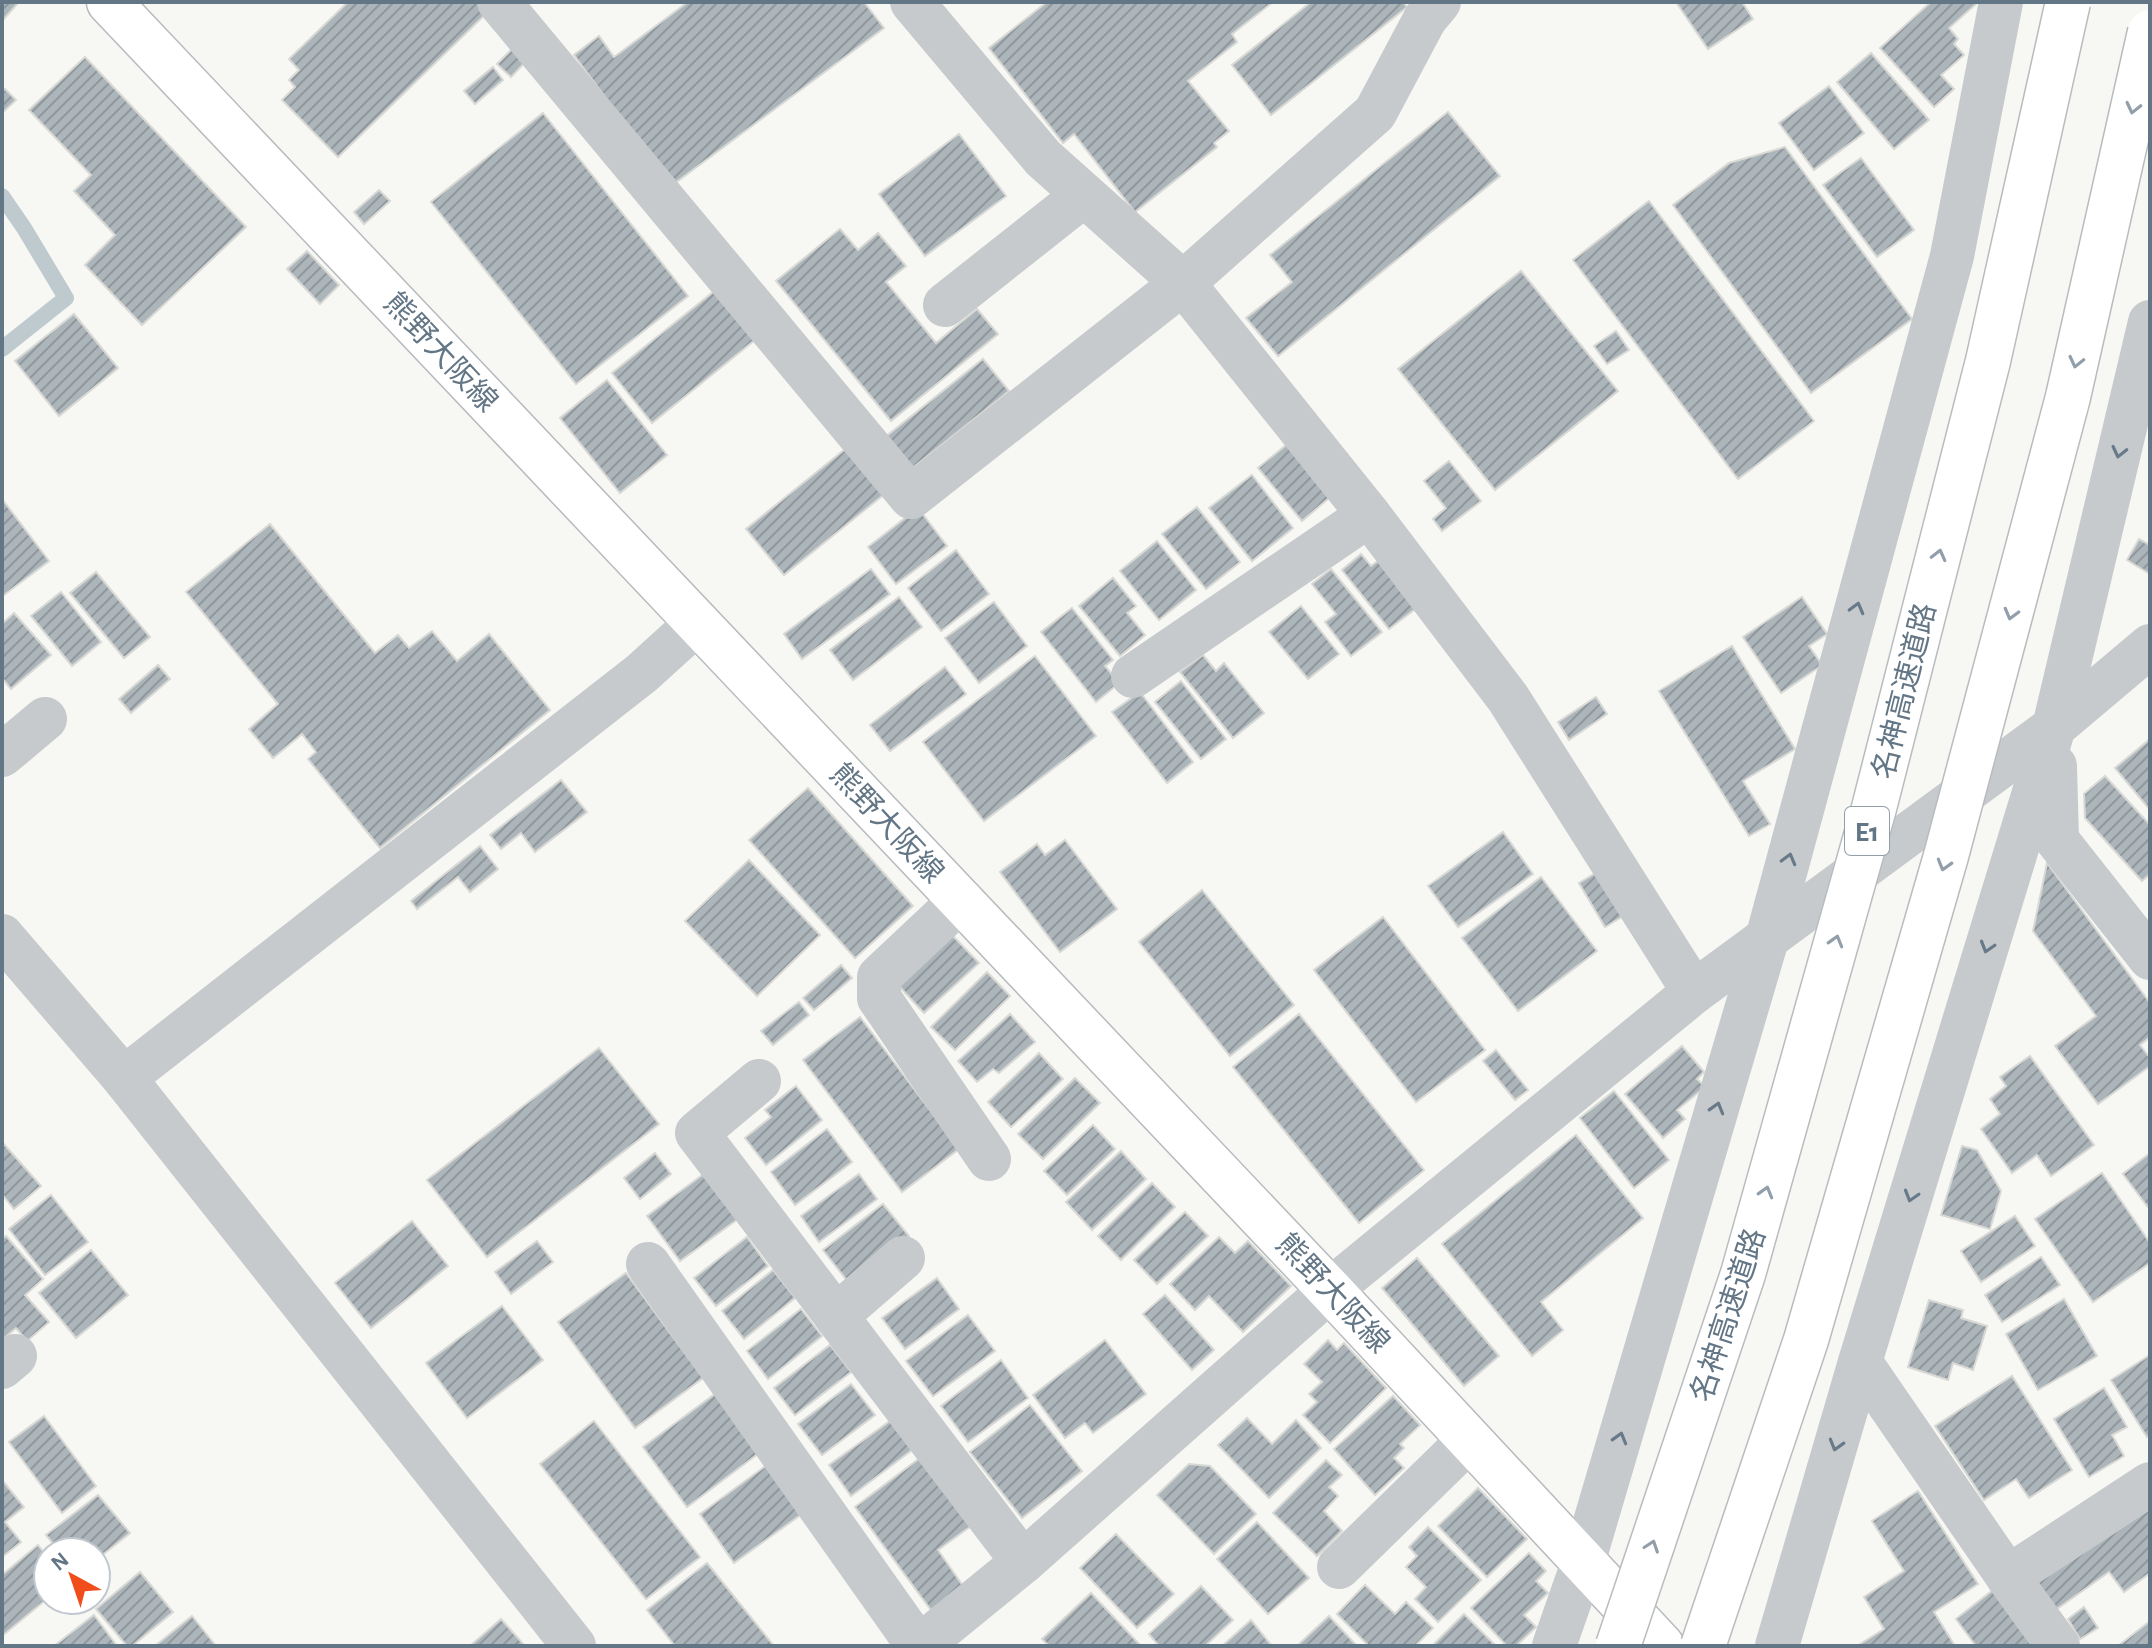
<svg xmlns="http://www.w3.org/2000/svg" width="2152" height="1648" viewBox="0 0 2152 1648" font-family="'Alegreya Sans','Noto Sans JP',sans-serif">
	<defs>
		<pattern id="building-hatch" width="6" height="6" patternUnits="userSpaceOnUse" patternTransform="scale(2)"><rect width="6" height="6" fill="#acb5ba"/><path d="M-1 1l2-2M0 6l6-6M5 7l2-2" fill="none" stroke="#90989d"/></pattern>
	</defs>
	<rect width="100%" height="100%" fill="#f7f7f3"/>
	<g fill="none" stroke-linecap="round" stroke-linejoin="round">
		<polyline stroke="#bfcacf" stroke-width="16" points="2,196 24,228 66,298 2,349"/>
	</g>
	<g fill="url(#building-hatch)" stroke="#d8d8d5" stroke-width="2">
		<polygon points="2,2 18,3 2,21"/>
		<polygon points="348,2 492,2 495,5 338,157 282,100 295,87 289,80 299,70 289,59"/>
		<polygon points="688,2 864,2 884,28 671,186 574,55 599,36 614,57"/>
		<polygon points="1047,2 1273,2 1232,34 1237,42 1188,81 1229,131 1214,143 1217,147 1135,212 1074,134 1063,143 989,48"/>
		<polygon points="1311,2 1403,2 1407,7 1271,115 1232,65"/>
		<polygon points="1676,2 1742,2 1753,19 1708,49"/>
		<polygon points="1931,2 1977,3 1949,28 1958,39 1954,44 1964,55 1941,75 1954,89 1934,107 1880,48"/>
		<polygon points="519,42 532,55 511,77 497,64"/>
		<polygon points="1871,53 1929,120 1894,149 1837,82"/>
		<polygon points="85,57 246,227 142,325 85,265 115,235 74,191 91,175 29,110"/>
		<polygon points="493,67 503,80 475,104 464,91"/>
		<polygon points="1829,86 1864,133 1814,170 1779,123"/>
		<polygon points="5,89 16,100 2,113 2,92"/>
		<polygon points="1448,112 1500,176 1278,356 1246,318 1292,282 1270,255"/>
		<polygon points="543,113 688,296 576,384 431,202"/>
		<polygon points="959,134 1006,196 925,256 879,194"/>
		<polygon points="1785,147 1912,319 1811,393 1673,205 1729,163"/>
		<polygon points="1861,158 1914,230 1877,257 1823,185"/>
		<polygon points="379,190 390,201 364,224 354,212"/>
		<polygon points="1649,201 1814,421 1738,479 1573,260"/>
		<polygon points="840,229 858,250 878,233 906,266 886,282 936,343 977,309 998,334 891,421 776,281"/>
		<polygon points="307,251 339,285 320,304 287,269"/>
		<polygon points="1521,271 1618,391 1495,490 1398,369"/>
		<polygon points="722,285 761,335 652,423 612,373"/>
		<polygon points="74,314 118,368 59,416 15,361"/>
		<polygon points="1616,331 1629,350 1607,364 1594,346"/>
		<polygon points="983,359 1009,391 910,470 884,438"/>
		<polygon points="607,380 667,455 620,493 560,418"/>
		<polygon points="1291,441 1335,493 1302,521 1258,468"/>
		<polygon points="854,442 892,488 784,575 746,529"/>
		<polygon points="1449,461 1481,501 1442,531 1433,519 1446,508 1424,481"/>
		<polygon points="1252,475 1293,528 1252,561 1209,508"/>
		<polygon points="2,499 49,561 4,595 2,593"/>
		<polygon points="1197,507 1240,562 1206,589 1162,534"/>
		<polygon points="918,508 947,546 896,584 868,547"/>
		<polygon points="270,524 375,653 398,635 409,648 432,631 457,661 489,634 550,710 380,848 308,759 316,752 302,734 273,758 249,729 278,704 186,592"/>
		<polygon points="2139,539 2150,545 2150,574 2127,560"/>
		<polygon points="1157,541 1196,590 1159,620 1120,571"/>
		<polygon points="956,550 989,594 941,631 908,588"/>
		<polygon points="1361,554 1371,566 1385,556 1423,603 1389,629 1342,570"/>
		<polygon points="871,569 890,594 802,659 784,634"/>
		<polygon points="1331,569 1382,632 1351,656 1325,622 1336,614 1312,584"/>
		<polygon points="96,572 150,637 124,658 70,593"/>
		<polygon points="1113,578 1136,606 1127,613 1145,635 1120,656 1079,606"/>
		<polygon points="61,592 101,642 72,666 31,616"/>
		<polygon points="899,597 922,627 853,680 830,650"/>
		<polygon points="1802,597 1827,634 1809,646 1822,665 1781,693 1743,637"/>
		<polygon points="994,602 1027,646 979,683 945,638"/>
		<polygon points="1301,606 1339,654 1308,679 1269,632"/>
		<polygon points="1072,608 1113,660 1105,666 1119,683 1096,702 1041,632"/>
		<polygon points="14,613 51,655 11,689 2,678 2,624"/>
		<polygon points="1732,646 1795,749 1743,781 1770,824 1749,836 1659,691"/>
		<polygon points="1203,655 1216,671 1224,663 1264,713 1233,738 1180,672"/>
		<polygon points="1035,656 1096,736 984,821 923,742"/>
		<polygon points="158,665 170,679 131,713 119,699"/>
		<polygon points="945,667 966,694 890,751 870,725"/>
		<polygon points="1181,681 1226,739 1201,759 1155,702"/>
		<polygon points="1140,692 1193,762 1167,783 1112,712"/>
		<polygon points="1596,697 1607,714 1569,740 1558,722"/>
		<polygon points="2150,739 2150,810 2115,768"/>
		<polygon points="2105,776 2150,825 2150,874 2142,881 2085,818 2084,794"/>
		<polygon points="561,780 587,812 535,852 521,833 501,849 490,835"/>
		<polygon points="808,788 913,906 855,958 749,840"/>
		<polygon points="1503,832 1533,874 1458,927 1428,886"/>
		<polygon points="1065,840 1117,909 1060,952 1000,872 1037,844 1045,855"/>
		<polygon points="480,846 498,869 470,892 458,877 417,909 411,901"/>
		<polygon points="749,860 820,935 757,996 685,921"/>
		<polygon points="2047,863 2150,1003 2150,1037 2140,1045 2150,1058 2150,1066 2098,1104 2055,1046 2096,1016 2033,931"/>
		<polygon points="1599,871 1625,915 1605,927 1579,883"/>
		<polygon points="1541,877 1597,951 1518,1011 1462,938"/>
		<polygon points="1202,890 1294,1005 1230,1056 1139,942"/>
		<polygon points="1383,917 1485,1050 1416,1102 1314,970"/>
		<polygon points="952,935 979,963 924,1013 898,985"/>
		<polygon points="841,965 852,978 814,1010 803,998"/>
		<polygon points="987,972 1010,996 955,1050 931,1027"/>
		<polygon points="799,1002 809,1015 773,1045 761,1031"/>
		<polygon points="1010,1014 1035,1042 999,1073 993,1069 977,1082 958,1061"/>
		<polygon points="1299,1014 1424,1170 1359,1223 1233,1067"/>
		<polygon points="860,1017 959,1149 902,1192 803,1060"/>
		<polygon points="1682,1046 1704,1072 1697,1079 1705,1087 1677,1110 1685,1119 1663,1138 1625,1094"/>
		<polygon points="599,1048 659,1124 487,1257 427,1180"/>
		<polygon points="1496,1050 1528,1090 1515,1100 1483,1061"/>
		<polygon points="1039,1053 1063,1079 1011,1127 988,1102"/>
		<polygon points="2030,1056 2094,1145 2051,1176 2037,1155 2012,1173 1981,1129 2000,1114 1990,1099 2006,1086 2000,1077"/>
		<polygon points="1075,1078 1100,1103 1043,1159 1018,1134"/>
		<polygon points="796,1086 822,1120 766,1165 745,1138 771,1117 765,1110"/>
		<polygon points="1614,1091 1669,1160 1634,1188 1580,1118"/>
		<polygon points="1093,1125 1115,1149 1067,1195 1044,1171"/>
		<polygon points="827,1129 852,1162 795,1205 771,1172"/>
		<polygon points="1576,1135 1643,1218 1541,1302 1563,1330 1532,1356 1442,1244"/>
		<polygon points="2,1142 41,1186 14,1209 2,1194"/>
		<polygon points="1962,1146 1977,1150 2001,1191 1990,1229 1941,1215"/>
		<polygon points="1121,1151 1146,1179 1092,1230 1066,1202"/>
		<polygon points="655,1153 671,1174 640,1199 624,1178"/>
		<polygon points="2150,1153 2150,1210 2123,1174"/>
		<polygon points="705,1173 738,1219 680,1261 647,1216"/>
		<polygon points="2102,1173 2150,1243 2150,1263 2093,1302 2035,1219"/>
		<polygon points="859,1174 877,1199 819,1242 801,1216"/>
		<polygon points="1152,1183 1175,1207 1121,1260 1098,1236"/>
		<polygon points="51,1195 88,1242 45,1275 9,1229"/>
		<polygon points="883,1204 909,1236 849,1283 823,1250"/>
		<polygon points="1185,1212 1208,1236 1157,1284 1134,1260"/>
		<polygon points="2015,1216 2035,1246 1981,1282 1961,1251"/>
		<polygon points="412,1221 448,1266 371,1328 335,1283"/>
		<polygon points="6,1236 43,1279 25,1295 49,1322 27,1341 16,1328 2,1340 2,1239"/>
		<polygon points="747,1237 768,1266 716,1306 694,1278"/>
		<polygon points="1219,1237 1235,1253 1248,1241 1291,1286 1243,1332 1209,1296 1195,1310 1170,1284"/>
		<polygon points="537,1241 553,1262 511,1294 495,1272"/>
		<polygon points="91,1250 128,1295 76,1338 39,1293"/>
		<polygon points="2041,1257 2060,1285 2002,1322 1985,1295"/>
		<polygon points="1417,1258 1499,1356 1464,1386 1382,1288"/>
		<polygon points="773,1270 795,1298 744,1339 722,1311"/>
		<polygon points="626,1273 703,1378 635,1428 558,1322"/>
		<polygon points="937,1278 959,1309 905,1349 882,1318"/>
		<polygon points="1165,1295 1214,1350 1192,1370 1143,1314"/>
		<polygon points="2064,1299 2097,1356 2038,1390 2006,1334"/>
		<polygon points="1929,1300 1963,1310 1961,1318 1987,1326 1973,1370 1953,1363 1948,1380 1908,1367"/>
		<polygon points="502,1306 543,1360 467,1418 426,1363"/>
		<polygon points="801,1309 822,1336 768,1379 747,1351"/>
		<polygon points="968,1315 995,1351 933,1396 906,1361"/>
		<polygon points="1105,1340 1146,1394 1093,1433 1085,1423 1065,1438 1033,1395"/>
		<polygon points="1328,1340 1337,1350 1344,1343 1386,1388 1330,1443 1303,1415 1317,1402 1309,1394 1322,1382 1304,1364"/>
		<polygon points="830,1345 851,1372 795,1415 774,1388"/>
		<polygon points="2150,1355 2150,1435 2147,1437 2111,1380"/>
		<polygon points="1001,1360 1028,1398 968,1442 941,1406"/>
		<polygon points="2012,1376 2072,1470 2029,1498 2016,1479 1984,1500 1935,1426"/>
		<polygon points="851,1384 875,1415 822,1455 798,1424"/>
		<polygon points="2104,1388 2127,1427 2112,1435 2124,1456 2089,1477 2054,1419"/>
		<polygon points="719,1391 763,1450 687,1507 643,1447"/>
		<polygon points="1393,1396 1420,1425 1400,1444 1404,1448 1394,1458 1404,1468 1375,1495 1334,1449"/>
		<polygon points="1030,1405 1082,1471 1022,1518 970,1452"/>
		<polygon points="44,1416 96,1486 62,1513 9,1442"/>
		<polygon points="1247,1418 1272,1444 1296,1420 1321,1448 1269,1498 1218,1445"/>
		<polygon points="594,1421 700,1557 646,1599 540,1464"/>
		<polygon points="890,1421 912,1450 851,1496 829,1465"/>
		<polygon points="920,1458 971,1526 938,1550 963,1586 931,1610 855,1507"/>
		<polygon points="1326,1460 1342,1475 1329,1487 1338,1496 1324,1511 1342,1531 1317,1556 1273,1513"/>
		<polygon points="771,1462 806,1511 734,1563 700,1514"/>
		<polygon points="1189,1464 1210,1466 1256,1514 1214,1554 1157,1495"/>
		<polygon points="2,1480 24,1507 5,1522 21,1542 2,1557"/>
		<polygon points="1478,1488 1527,1539 1487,1577 1438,1526"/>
		<polygon points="2150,1490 2150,1573 2124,1592 2109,1572 2054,1611 2030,1577"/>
		<polygon points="1918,1491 1978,1584 1934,1612 1955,1646 1857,1646 1884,1629 1864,1597 1904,1571 1872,1521"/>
		<polygon points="98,1495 130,1533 96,1560 96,1552 60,1552 46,1535"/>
		<polygon points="1257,1522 1309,1578 1268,1614 1217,1559"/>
		<polygon points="1428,1527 1481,1580 1438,1622 1415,1599 1426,1587 1406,1567 1417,1556 1409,1547"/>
		<polygon points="1116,1534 1174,1594 1137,1628 1080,1568"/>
		<polygon points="38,1545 48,1558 48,1598 2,1636 2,1575"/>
		<polygon points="1529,1553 1546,1571 1536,1581 1548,1593 1524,1615 1536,1627 1516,1646 1507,1646 1471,1608"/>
		<polygon points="707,1563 774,1646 675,1646 647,1610"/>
		<polygon points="140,1572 173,1612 132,1646 127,1646 96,1609"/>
		<polygon points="1365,1585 1395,1614 1406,1602 1433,1628 1415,1646 1369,1646 1337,1614"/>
		<polygon points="1201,1586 1233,1620 1205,1646 1159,1646 1149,1634"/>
		<polygon points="1993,1590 2036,1646 1976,1646 1956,1619"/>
		<polygon points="1091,1593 1141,1646 1049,1646 1042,1639"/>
		<polygon points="2084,1607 2098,1628 2080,1639 2068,1619"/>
		<polygon points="1464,1614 1496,1646 1432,1646"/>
		<polygon points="94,1615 117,1646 54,1646"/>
		<polygon points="192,1616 216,1646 155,1646"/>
		<polygon points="1329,1616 1357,1646 1297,1646"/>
		<polygon points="501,1619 525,1646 470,1646"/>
		<polygon points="1251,1620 1272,1646 1222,1646"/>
		<polygon points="2150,1621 2150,1646 2118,1646"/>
	</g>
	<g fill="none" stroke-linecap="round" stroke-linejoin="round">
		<g stroke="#b7bbbf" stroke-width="47">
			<polyline id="major" points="109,2 1330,1290 1662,1646"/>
		</g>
		<g stroke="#c6cacd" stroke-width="44">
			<polyline points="499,2 911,497 1183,283 1375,113 1425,19 1439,2"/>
			<polyline points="912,2 1043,158 1183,283 1369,515 1508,698 1694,992"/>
			<polyline points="945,305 1084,195"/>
			<polyline points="1133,676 1369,515"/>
			<polyline points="2,755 45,719"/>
			<polyline points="2055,766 2057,840 2150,958"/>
			<polyline points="961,900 879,977 879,998 989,1159"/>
			<polyline points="2,936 124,1078 574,1646"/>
			<polyline points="124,1078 642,673 697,623"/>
			<polyline points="759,1081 697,1133 1023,1562"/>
			<polyline points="648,1264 918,1646"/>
			<polyline points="836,1316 903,1258"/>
			<polyline points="1860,1362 2008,1577 2058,1646"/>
			<polyline points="2,1367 15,1356"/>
			<polyline points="1339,1567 1469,1440"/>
			<polyline points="2008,1577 2150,1484"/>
			<polyline points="920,1646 1023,1562 1330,1290 1694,992 2054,727 2150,646"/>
			<polyline points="1554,1646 1583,1563 1767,939 1952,256 2001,2"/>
			<polyline points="1777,1646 1860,1362 2054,727 2150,322"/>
		</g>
		<use href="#major" stroke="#fff" stroke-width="44"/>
		<g stroke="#b8bcbf" stroke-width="47" stroke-linecap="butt">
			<g id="highway-bridge">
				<polyline points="1618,1646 1743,1274 1874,808 1988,361 2068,2"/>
				<polyline points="1703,1646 1806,1340 1946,856 2068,397 2150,32"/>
			</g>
		</g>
		<use href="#highway-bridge" stroke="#fff" stroke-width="44"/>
	</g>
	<defs><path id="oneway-chevron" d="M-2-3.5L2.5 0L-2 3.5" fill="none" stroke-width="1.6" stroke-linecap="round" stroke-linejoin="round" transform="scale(2)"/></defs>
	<g stroke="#929faa">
		<use href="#oneway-chevron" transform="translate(2133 108) rotate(103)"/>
		<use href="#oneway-chevron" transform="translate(2076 362) rotate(103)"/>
		<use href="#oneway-chevron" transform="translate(1939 555) rotate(-76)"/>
		<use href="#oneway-chevron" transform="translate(2011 614) rotate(105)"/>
		<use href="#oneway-chevron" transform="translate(1944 865) rotate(106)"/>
		<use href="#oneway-chevron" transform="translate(1836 941) rotate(-74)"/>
		<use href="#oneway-chevron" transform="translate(1766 1192) rotate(-74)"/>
		<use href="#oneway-chevron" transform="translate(1652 1546) rotate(-71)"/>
	</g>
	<g stroke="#687a8a">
		<use href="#oneway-chevron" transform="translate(2119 452) rotate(103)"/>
		<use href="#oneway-chevron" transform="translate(1857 608) rotate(-75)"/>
		<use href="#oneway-chevron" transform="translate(1789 859) rotate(-75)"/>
		<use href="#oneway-chevron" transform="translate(1987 947) rotate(107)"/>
		<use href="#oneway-chevron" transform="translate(1717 1108) rotate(-74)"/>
		<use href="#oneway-chevron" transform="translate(1911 1196) rotate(107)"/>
		<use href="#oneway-chevron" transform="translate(1620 1438) rotate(-74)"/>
		<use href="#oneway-chevron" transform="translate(1836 1445) rotate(106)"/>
	</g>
	<g text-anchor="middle" stroke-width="8" stroke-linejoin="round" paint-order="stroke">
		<rect fill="#fff" stroke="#929faa" stroke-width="2" x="1845" y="807" width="44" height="48" rx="6"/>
		<g font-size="28" font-weight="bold" fill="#637686">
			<text x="1867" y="841">E1</text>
		</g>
		<g font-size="30" fill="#637686" stroke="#fff">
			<text transform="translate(441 352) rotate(47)" y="10">熊野大阪線</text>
			<text transform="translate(1904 691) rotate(-76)" y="10">名神高速道路</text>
			<text transform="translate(887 823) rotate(47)" y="10">熊野大阪線</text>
			<text transform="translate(1333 1293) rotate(47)" y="10">熊野大阪線</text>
			<text transform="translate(1728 1315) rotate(-72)" y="10">名神高速道路</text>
		</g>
	</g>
	<rect width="2152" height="1648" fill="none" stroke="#637686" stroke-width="8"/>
	<g transform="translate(72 1576) rotate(320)"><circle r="38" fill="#ffffff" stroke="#c1c8cf" stroke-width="2"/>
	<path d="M0-6L14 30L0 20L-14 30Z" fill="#f04d1a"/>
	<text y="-12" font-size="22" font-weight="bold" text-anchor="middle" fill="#637686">N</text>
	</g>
</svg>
